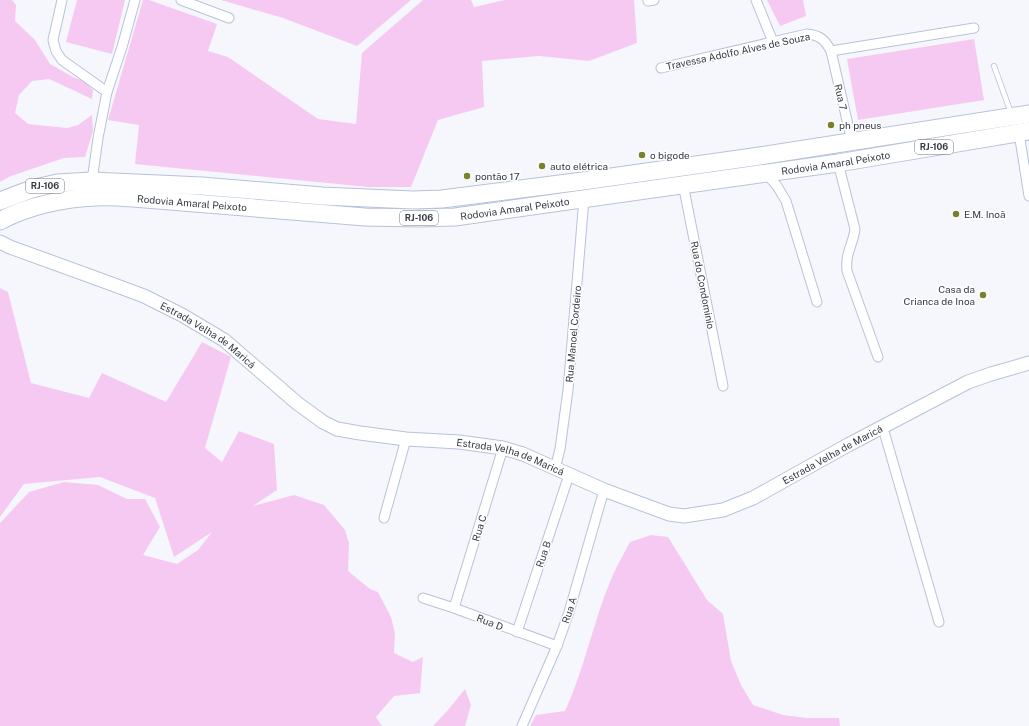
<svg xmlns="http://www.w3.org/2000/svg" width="1029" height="726" viewBox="0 0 1029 726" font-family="'Public Sans',sans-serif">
	<rect width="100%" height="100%" fill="#f5f7fc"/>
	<g fill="#f6c9f2">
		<polygon points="0,0 12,0 16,5 15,21 35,40 50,64 75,78 84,81 93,90 92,99 49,79 32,81 19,95 15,113 28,124 67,128 78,125 92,115 93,131 85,157 64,158 11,176 0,182"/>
		<polygon points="77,0 125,0 112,54 66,42"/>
		<polygon points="143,0 149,0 217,24 208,51 228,57 318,119 356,124 362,53 423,0 471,0 474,7 505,0 634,0 637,43 589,61 539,56 482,61 484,107 438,120 411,187 368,187 135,164 139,125 108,120"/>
		<polygon points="221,0 411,0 357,46 283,18"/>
		<polygon points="767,0 803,0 806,16 780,26"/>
		<polygon points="974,39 984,100 858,120 847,59"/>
		<polygon points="0,288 8,292 31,383 89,398 102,373 166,402 202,342 231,357 205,448 222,462 239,431 274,444 277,490 253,506 294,495 324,505 345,530 349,543 348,571 370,589 378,592 391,617 395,633 394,653 413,662 423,657 420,693 394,696 376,717 382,726 0,726 0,523 29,492 64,482 98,485 127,499 145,499 160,527 143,555 177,564 198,550 212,532 174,557 155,498 100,477 24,484 0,517"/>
		<path d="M651 535 668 537 707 600 723 614 731 661 741 685 753 705 783 715 807 718H839L840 726H530L536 715 565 711C585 668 593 621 612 577 617 565 624 554 630 542Z"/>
		<polygon points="465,689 471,705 465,726 433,726 448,710"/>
	</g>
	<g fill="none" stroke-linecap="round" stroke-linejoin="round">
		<g stroke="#b7c2db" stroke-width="6">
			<polyline id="lane" points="994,66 1011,113"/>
		</g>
		<g stroke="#b7c2db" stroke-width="11">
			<g id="street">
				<polyline points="62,0 53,40 56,51 62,60 107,92"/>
				<polyline points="181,0 229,18"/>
				<polyline points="756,0 773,42"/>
				<polyline points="648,1 654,0"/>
				<polyline points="831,51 974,28"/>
				<path d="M661 68 807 34C820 35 825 40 831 51L852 142"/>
				<polyline points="1019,133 1029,196"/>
				<path d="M838 163 855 229C853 245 845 253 847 271L878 357"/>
				<polyline points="765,172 777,186 786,201 817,302"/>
				<polyline points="92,181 98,138 107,92 122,47 135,0"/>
				<polyline points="683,184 723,386"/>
				<polyline points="883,428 939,622"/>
				<polyline points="555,469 560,449 568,390 584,199"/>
				<polyline points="384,518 406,439"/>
				<polyline points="423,598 454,608 557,646"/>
				<polyline points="454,608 503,448"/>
				<polyline points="517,632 569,475"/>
				<polyline points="522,726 557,646 569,612 604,490"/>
			</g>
		</g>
		<g stroke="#b7c2db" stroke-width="15">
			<g id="secondary">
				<path id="s1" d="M0 242 10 247 109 283 144 296 182 315 224 340 297 403 323 422 337 429 360 433 406 439 459 442 503 448 523 454 604 490 669 514 684 516 723 510 753 498 848 445 968 382 991 374 1029 363"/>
			</g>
		</g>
		<g stroke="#b7c2db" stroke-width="19">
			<g id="highway">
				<polyline points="0,201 32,189 57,183 92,181 202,186 322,196 413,200 442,199 583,181 753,157 1029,114"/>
				<path id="s2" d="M0 221C27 206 65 198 96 197 108 196 121 197 133 198L365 217 420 218 455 217 838 163 1029 131"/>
			</g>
		</g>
		<use href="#lane" stroke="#fff" stroke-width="4.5"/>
		<use href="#street" stroke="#fff" stroke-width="9"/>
		<use href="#secondary" stroke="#fff" stroke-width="13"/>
		<use href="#highway" stroke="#fff" stroke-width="17"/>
	</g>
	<g fill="#7b802b" stroke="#fff" stroke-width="1.5">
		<circle cx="831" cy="125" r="4"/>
		<circle cx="642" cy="155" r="4"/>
		<circle cx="542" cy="166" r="4"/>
		<circle cx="467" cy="176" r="4"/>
		<circle cx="956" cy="214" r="4"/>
		<circle cx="983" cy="295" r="4"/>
	</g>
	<g text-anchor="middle" stroke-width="3" stroke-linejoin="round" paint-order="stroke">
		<g fill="#fff" stroke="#72757c" stroke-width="1">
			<rect x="915" y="140" width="38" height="14" rx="3"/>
			<rect x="26" y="179" width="38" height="14" rx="3"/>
			<rect x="400" y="211" width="38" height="14" rx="3"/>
		</g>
		<g font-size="9" font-weight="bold" fill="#353a44">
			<text x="934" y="150">RJ-106</text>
			<text x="45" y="189">RJ-106</text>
			<text x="419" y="221">RJ-106</text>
		</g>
		<g font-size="10" fill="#353a44" stroke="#fff">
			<text transform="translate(738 51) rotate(-12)" y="4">Travessa Adolfo Alves de Souza</text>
			<text transform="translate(841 97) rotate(77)" y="4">Rua 7</text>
			<text dy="4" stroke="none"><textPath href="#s2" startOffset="844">Rodovia Amaral Peixoto</textPath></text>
			<text dy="4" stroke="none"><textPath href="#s2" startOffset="196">Rodovia Amaral Peixoto</textPath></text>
			<text dy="4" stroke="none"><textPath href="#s2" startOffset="520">Rodovia Amaral Peixoto</textPath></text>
			<text transform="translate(703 285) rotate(79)" y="4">Rua do Condominio</text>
			<text transform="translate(573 334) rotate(-85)" y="4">Rua Manoel Cordeiro</text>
			<text dy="4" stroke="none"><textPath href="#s1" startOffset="229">Estrada Velha de Maricá</textPath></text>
			<text dy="4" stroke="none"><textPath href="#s1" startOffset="913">Estrada Velha de Maricá</textPath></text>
			<text dy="4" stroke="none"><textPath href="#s1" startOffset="566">Estrada Velha de Maricá</textPath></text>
			<text transform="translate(479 528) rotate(-73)" y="4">Rua C</text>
			<text transform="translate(543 554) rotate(-72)" y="4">Rua B</text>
			<text transform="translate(569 610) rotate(-72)" y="4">Rua A</text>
			<text transform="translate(490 622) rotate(21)" y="4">Rua D</text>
		</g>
		<g font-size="10" fill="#353a44" stroke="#fff" text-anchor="start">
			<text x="839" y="129">ph pneus</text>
			<text x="650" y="159">o bigode</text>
			<text x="550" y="170">auto elétrica</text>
			<text x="475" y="180">pontão 17</text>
			<text x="964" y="218">E.M. Inoã</text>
			<text x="975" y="293" text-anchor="end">Casa da<tspan x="975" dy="12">Crianca de Inoa</tspan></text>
		</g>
	</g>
</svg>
